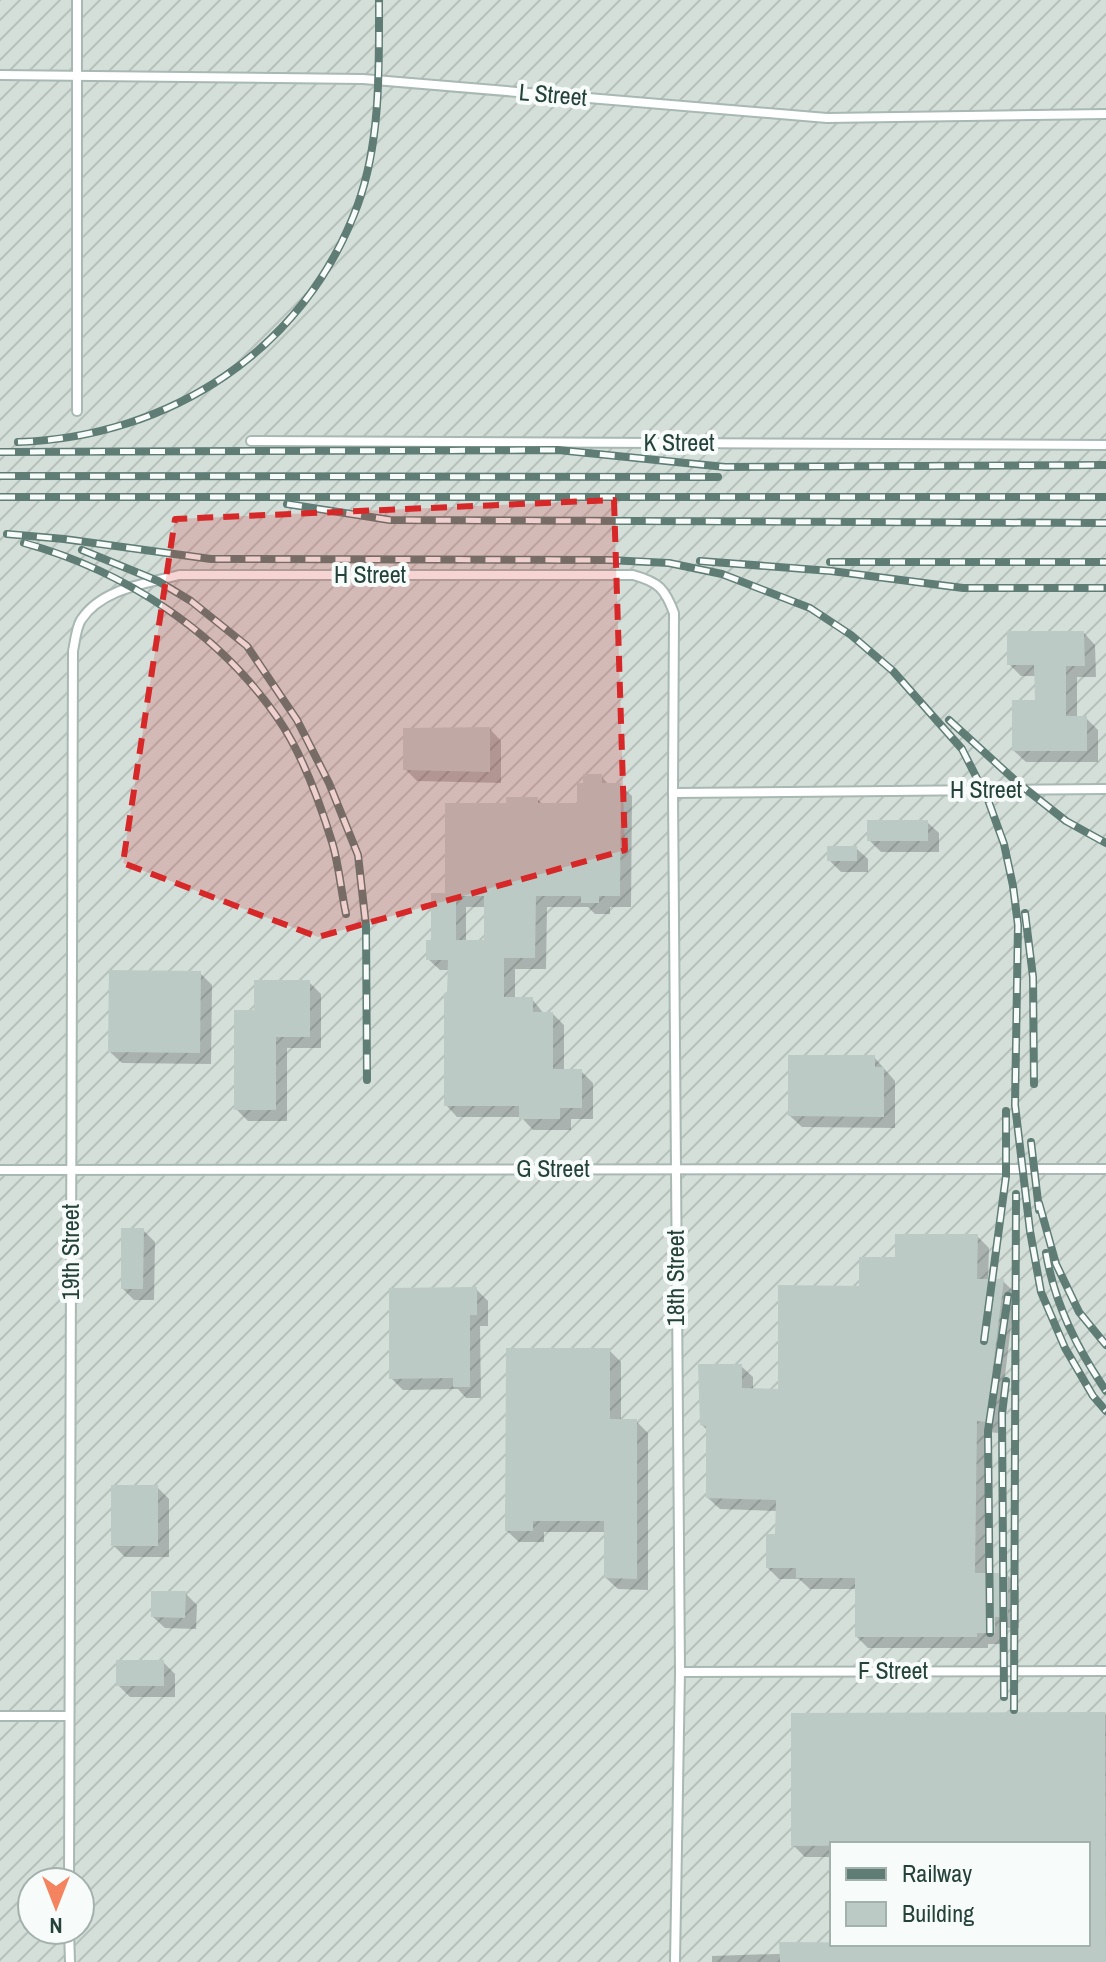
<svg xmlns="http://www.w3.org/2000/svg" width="1106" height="1962" viewBox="0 0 1106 1962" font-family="'Archivo Narrow',sans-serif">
	<defs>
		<pattern id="industrial-furrows" width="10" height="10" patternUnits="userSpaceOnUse" patternTransform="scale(2)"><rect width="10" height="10" fill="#d4dfda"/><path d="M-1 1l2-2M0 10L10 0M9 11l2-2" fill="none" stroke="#b6c1bc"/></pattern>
	</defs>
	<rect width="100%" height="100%" fill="#e6efeb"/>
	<path fill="url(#industrial-furrows)" fill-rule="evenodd" d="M0 0H1106V1962H0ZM832 1844H1088V1944H832ZM32 1882H80V1930H32Z"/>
	<g fill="#0003" fill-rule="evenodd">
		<polygon points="1084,633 1095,645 1096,677 1077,677 1077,718 1086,718 1098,730 1098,762 1026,762 1014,751 1037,702 1037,676 1021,676 1009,664"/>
		<polygon points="490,729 501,741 501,783 417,781 405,769"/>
		<path d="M601 776 609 785H620L632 796 631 907H610V914H595L588 907H547L546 969H515V999H532L544 1014H553L564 1025V1071H581L593 1083V1119H571V1130H533L521 1117H457L446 1105 450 970H440L428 959 447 895 508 805 537 799 544 805H579ZM466 907H486V942H466Z"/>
		<polygon points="927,822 939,833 939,852 881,852 869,840"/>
		<polygon points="856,848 868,859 868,872 841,872 829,860"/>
		<polygon points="200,973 212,985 211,1064 122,1063 110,1052"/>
		<polygon points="309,982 321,994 321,1048 287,1048 287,1121 248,1121 236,1109 256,1012"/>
		<polygon points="874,1057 895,1081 895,1128 802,1127 790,1116"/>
		<polygon points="143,1230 155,1242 154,1300 134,1300 123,1289"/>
		<polygon points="977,1236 989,1248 988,1281 1003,1281 1015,1293 998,1433 988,1432 986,1575 1007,1575 1019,1586 1019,1628 1006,1628 1006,1644 988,1644 988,1648 868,1648 857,1637 857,1589 810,1589 799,1579 779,1579 768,1568 777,1536 778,1511 720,1509 708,1498 708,1431 702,1425 741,1366 753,1377 753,1390 780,1391 861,1288 897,1259"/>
		<polygon points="476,1289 488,1301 488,1326 480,1326 481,1398 466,1398 458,1389 403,1390 391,1378"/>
		<polygon points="609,1350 621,1362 621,1421 636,1421 648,1433 648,1590 618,1589 606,1578 606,1532 544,1532 544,1542 519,1542 507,1531"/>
		<polygon points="157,1487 169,1499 169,1557 125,1557 113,1545"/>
		<polygon points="185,1593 197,1605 196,1629 165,1628 153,1617"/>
		<polygon points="163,1662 175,1674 175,1697 130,1697 118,1685"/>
		<polygon points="1104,1714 1106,1716 1106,1962 712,1962 712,1956 1088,1944 1088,1844 832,1844 832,1857 805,1857 793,1845"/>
	</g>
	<g fill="#bbcac4" fill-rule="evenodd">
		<polygon points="1007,631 1084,631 1085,666 1066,666 1066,716 1087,716 1087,751 1012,751 1012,700 1035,700 1034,665 1007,665"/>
		<polygon points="490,727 490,772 403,770 403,728"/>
		<path d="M583 774H602V783H621L620 896H599V903H581V896H536L535 958H504V997H533V1012H553V1069H582V1108H560V1119H519V1106H444V993H447L448 960H426V940H431V893H445V803H506V797H538V803H577V783H583ZM456 896H484V940H456Z"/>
		<rect x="867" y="820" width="61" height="21"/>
		<rect x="827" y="846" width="30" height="15"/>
		<polygon points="109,970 201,971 200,1053 108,1052"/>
		<polygon points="254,980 310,980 310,1037 276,1037 276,1110 234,1110 234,1010 254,1010"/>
		<polygon points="788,1055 875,1055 875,1067 884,1067 884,1117 788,1116"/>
		<polygon points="121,1228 144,1228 143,1289 121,1289"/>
		<polygon points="895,1234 978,1234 977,1279 1004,1279 986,1422 977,1421 975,1573 1008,1573 1008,1617 995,1617 995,1633 977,1633 977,1637 855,1637 855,1578 796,1578 796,1568 766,1568 766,1534 775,1534 776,1500 706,1498 706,1426 700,1425 698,1364 742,1364 742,1388 778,1389 778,1285 859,1286 859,1257 895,1257"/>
		<polygon points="477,1287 477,1315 470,1315 470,1387 453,1387 453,1378 389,1379 389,1288"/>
		<polygon points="506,1348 610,1348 610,1419 637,1419 637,1579 604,1578 604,1521 533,1521 533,1531 505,1531"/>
		<rect x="111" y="1485" width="47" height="61"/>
		<polygon points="151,1591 186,1591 185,1618 151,1617"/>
		<rect x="116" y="1660" width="48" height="26"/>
		<polygon points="1105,1712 1106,1962 780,1962 779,1942 1088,1944 1088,1844 791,1846 791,1713"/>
	</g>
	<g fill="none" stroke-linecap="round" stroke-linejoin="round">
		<g stroke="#a8b8b2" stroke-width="12">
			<g id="service">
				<polyline points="0,75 363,79 827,118 1106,114"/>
				<polyline points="77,411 77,0"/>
				<polyline points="251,441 1106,445"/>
				<polyline points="673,793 1106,789"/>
				<polyline points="0,1170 1106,1169"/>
				<polyline points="680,1672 1106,1671"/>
				<polyline points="0,1716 68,1716"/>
				<path d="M69 1882 73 651C75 642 76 628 81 620 102 588 146 584 179 575H633C659 582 665 589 674 613L673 793 680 1672 675 1962"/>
				<polyline points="69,1930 70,1962"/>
			</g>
		</g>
		<use href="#service" stroke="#fff" stroke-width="8"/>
		<g stroke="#5f7d75" stroke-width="8">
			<g id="rail">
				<path d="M18 442C170 437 305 350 358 204 381 140 379 67 379 0"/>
				<polyline points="0,452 558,450 725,467 1106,465"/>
				<polyline points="0,476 718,477"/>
				<polyline points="0,497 1106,497"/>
				<polyline points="287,504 390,520 1106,523"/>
				<polyline points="7,534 64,539 211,559 608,560 669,563 722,574 810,608 851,635 893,671 962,749 988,800 1004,844 1013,886 1018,925 1015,1105 1030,1231 1041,1292 1065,1348 1093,1396 1106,1411"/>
				<path d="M24 543C125 571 219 632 279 720 302 754 320 803 332 842 339 865 341 891 346 914"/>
				<polyline points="82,550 158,581 191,601 247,646 297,720 329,783 358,855 366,926 367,1080"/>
				<polyline points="700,561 831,571 963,588 1106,588"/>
				<polyline points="830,562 1106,562"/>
				<polyline points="949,720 1018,783 1066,821 1106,843"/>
				<polyline points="1025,913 1033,977 1034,1084"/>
				<polyline points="1031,1142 1039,1210"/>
				<polyline points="1039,1203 1056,1264 1079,1312 1106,1345"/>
				<path d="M1046 1253C1055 1305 1077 1348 1106 1391"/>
				<polyline points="984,1341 1006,1176 1006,1111"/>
				<polyline points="990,1633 988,1431 1008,1296"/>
				<polyline points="1004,1697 1002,1414 1006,1381"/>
				<polyline points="1014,1710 1016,1194"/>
			</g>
		</g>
		<use href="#rail" stroke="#f7fbf9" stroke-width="5" stroke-dasharray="15" stroke-linecap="butt"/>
	</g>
	<path fill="#d62828" fill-opacity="0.2" stroke="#d62828" stroke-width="6" stroke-dasharray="16 10" stroke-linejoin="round" d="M614 500 625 850 318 937 123 863 175 519Z"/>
	<g text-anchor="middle" stroke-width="8" stroke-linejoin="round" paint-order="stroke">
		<g font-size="24" fill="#24423a" stroke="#f7fbf9">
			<text transform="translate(553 95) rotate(5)" y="8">L Street</text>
			<text x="679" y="451">K Street</text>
			<text x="370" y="583">H Street</text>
			<text x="986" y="798">H Street</text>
			<text x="553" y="1177">G Street</text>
			<text transform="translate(71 1252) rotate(-90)" y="8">19th Street</text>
			<text transform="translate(676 1278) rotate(-90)" y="8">18th Street</text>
			<text x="893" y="1679">F Street</text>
		</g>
	</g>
	<rect x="830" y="1842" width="260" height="104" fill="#f7fbf9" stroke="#a3b1ad" stroke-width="2"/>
	<rect x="846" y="1868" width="40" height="12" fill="#5f7d75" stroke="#a3b1ad" stroke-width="2"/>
	<text x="902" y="1882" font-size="24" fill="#24423a">Railway</text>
	<rect x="846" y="1902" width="40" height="24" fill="#bbcac4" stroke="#a3b1ad" stroke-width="2"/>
	<text x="902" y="1922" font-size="24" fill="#24423a">Building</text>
	<g transform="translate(56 1906) rotate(180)"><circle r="38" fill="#f7fbf9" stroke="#a3b1ad" stroke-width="2"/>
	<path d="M0-6L14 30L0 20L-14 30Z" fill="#f4845f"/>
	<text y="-12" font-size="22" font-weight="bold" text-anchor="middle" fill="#24423a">N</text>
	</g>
</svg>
